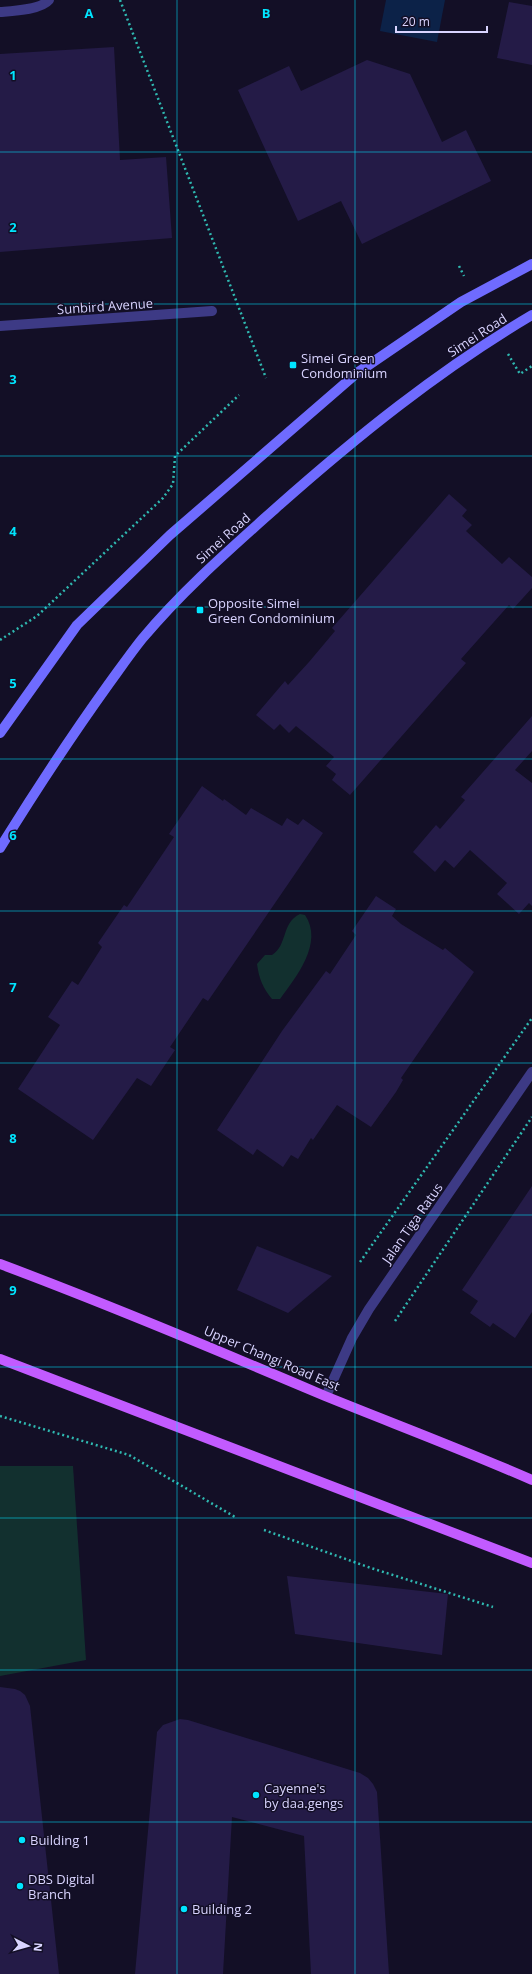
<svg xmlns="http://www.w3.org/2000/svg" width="532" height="1974" viewBox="0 0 532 1974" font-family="'Open Sans',sans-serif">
	<rect width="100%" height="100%" fill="#130f26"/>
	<g fill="#12302f">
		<path d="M300 914 305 915C324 943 296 977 280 999H272C263 988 259 979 257 964L265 955H272C288 945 281 923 300 914Z"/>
		<polygon points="0,1466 73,1466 86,1660 0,1676"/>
	</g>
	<polygon fill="#0c2248" points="386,0 445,0 437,42 380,31"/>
	<g fill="#241b47">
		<polygon points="509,2 532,6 532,65 497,58"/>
		<polygon points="114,47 120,160 166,157 172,238 0,252 0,54"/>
		<polygon points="367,60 410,74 442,142 466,130 491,181 362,244 341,201 298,221 238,90 289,66 301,91"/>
		<polygon points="449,494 467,510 462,516 472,525 466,531 502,564 509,557 532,577 532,588 513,609 509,605 461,659 466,663 350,795 332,780 336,774 326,766 334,757 296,726 289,733 280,724 274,730 256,715 285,681 288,685 309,662 335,631 332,628"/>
		<polygon points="532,716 532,751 515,770 532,783 532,906 529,903 519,914 497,894 507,883 470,850 454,868 445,860 435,872 413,852 436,825 440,829 465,800 461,797"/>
		<polygon points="202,786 223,801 224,799 246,815 251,808 282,826 287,818 298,825 303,819 323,833 208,1001 203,998 170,1047 175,1050 151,1086 137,1078 93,1140 18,1089 60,1025 48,1017 72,981 78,985 102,947 98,943 124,905 127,907 174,837 169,834"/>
		<polygon points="376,896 396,909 392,916 401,924 443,950 445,948 474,972 401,1078 403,1080 396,1092 371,1127 337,1105 313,1140 311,1138 298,1159 291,1155 283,1167 257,1149 253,1155 217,1130 282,1031 326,971 330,974 356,935 352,931"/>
		<polygon points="532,1186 532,1312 515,1338 493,1323 490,1327 470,1313 478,1301 462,1290"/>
		<polygon points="257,1246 332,1276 288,1313 237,1290"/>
		<polygon points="287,1576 448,1594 442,1655 295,1634"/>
		<polygon points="0,1687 15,1689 20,1691 25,1695 30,1706 59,1974 0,1974"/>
		<polygon points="180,1719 188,1720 360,1773 368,1778 373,1784 377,1792 389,1974 311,1974 304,1836 232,1817 223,1974 135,1974 157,1732 163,1725"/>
	</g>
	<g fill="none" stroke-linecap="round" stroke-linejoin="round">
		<g stroke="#2fb8b0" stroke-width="2.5" stroke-dasharray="2 3" stroke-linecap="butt">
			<polyline points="120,0 266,378"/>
			<polyline points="459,266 464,276"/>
			<polyline points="508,354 520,374 532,366"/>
			<polyline points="0,640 37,616 163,498 173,484 175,456 239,395"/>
			<polyline points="360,1262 532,1018"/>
			<polyline points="395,1321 532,1117"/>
			<polyline points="0,1416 129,1455 235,1517"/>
			<polyline points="264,1530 371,1568 493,1607"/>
		</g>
		<g stroke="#3d3a85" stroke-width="10">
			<path d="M0 12C12 11 41 10 49 0"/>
			<polyline points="0,326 212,311"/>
			<polyline points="326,1396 352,1338 369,1309 532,1072"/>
		</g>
		<g stroke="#6f6bff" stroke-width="10">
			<polyline points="0,733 77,625 170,535 357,373 461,302 532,264"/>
			<path d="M0 848C34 793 70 738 108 685 119 670 130 654 142 639 182 591 229 550 276 508 356 437 439 370 532 315"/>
		</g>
		<g stroke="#c25bff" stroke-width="10">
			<path d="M0 1264C110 1305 217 1350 325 1396 394 1424 464 1450 532 1480"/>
			<polyline points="0,1359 532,1563"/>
		</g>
	</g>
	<path fill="none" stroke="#00e5ff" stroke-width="1" stroke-opacity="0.55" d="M177 0V1974M355 0V1974M0 152H532M0 304H532M0 456H532M0 607H532M0 759H532M0 911H532M0 1063H532M0 1215H532M0 1367H532M0 1518H532M0 1670H532M0 1822H532"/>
	<g fill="#00e5ff" stroke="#130f26" stroke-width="1.5">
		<rect x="289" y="361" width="8" height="8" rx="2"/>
		<rect x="196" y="606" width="8" height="8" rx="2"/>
		<circle cx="256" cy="1795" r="4"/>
		<circle cx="22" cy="1840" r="4"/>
		<circle cx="20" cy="1886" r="4"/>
		<circle cx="184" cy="1909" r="4"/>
	</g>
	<g text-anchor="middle" stroke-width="3" stroke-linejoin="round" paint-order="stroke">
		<g font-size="13" fill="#d9d4ff" stroke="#130f26">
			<text transform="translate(105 306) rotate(-4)" y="5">Sunbird Avenue</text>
			<text transform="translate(477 335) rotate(-33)" y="5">Simei Road</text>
			<text transform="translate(223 538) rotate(-42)" y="5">Simei Road</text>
			<text transform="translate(412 1223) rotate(-55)" y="5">Jalan Tiga Ratus</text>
			<text transform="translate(272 1358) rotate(23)" y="5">Upper Changi Road East</text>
		</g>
		<g font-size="13" fill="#d9d4ff" stroke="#130f26" text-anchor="start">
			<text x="301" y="363">Simei Green<tspan x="301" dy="15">Condominium</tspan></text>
			<text x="208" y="608">Opposite Simei<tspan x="208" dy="15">Green Condominium</tspan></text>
			<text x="264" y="1793">Cayenne's<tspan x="264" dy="15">by daa.gengs</tspan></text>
			<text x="30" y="1845">Building 1</text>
			<text x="28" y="1884">DBS Digital<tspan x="28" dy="15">Branch</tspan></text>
			<text x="192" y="1914">Building 2</text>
		</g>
	</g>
	<g font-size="13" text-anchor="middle" font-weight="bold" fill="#00e5ff" stroke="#130f26" stroke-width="3" stroke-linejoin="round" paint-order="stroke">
		<text x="89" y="18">A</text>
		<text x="266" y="18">B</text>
		<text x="13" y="80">1</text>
		<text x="13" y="232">2</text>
		<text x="13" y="384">3</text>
		<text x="13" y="536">4</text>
		<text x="13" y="688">5</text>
		<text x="13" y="840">6</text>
		<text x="13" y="992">7</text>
		<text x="13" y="1143">8</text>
		<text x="13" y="1295">9</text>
	</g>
	<g transform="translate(28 1946) rotate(96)" stroke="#130f26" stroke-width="3" paint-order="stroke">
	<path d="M0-3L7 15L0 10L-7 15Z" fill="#d9d4ff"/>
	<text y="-6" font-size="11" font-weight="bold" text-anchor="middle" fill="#d9d4ff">N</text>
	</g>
	<path d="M396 26v6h91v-6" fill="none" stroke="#d9d4ff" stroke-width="2"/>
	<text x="402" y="26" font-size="12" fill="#d9d4ff" stroke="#130f26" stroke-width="3" paint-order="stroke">20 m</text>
</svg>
